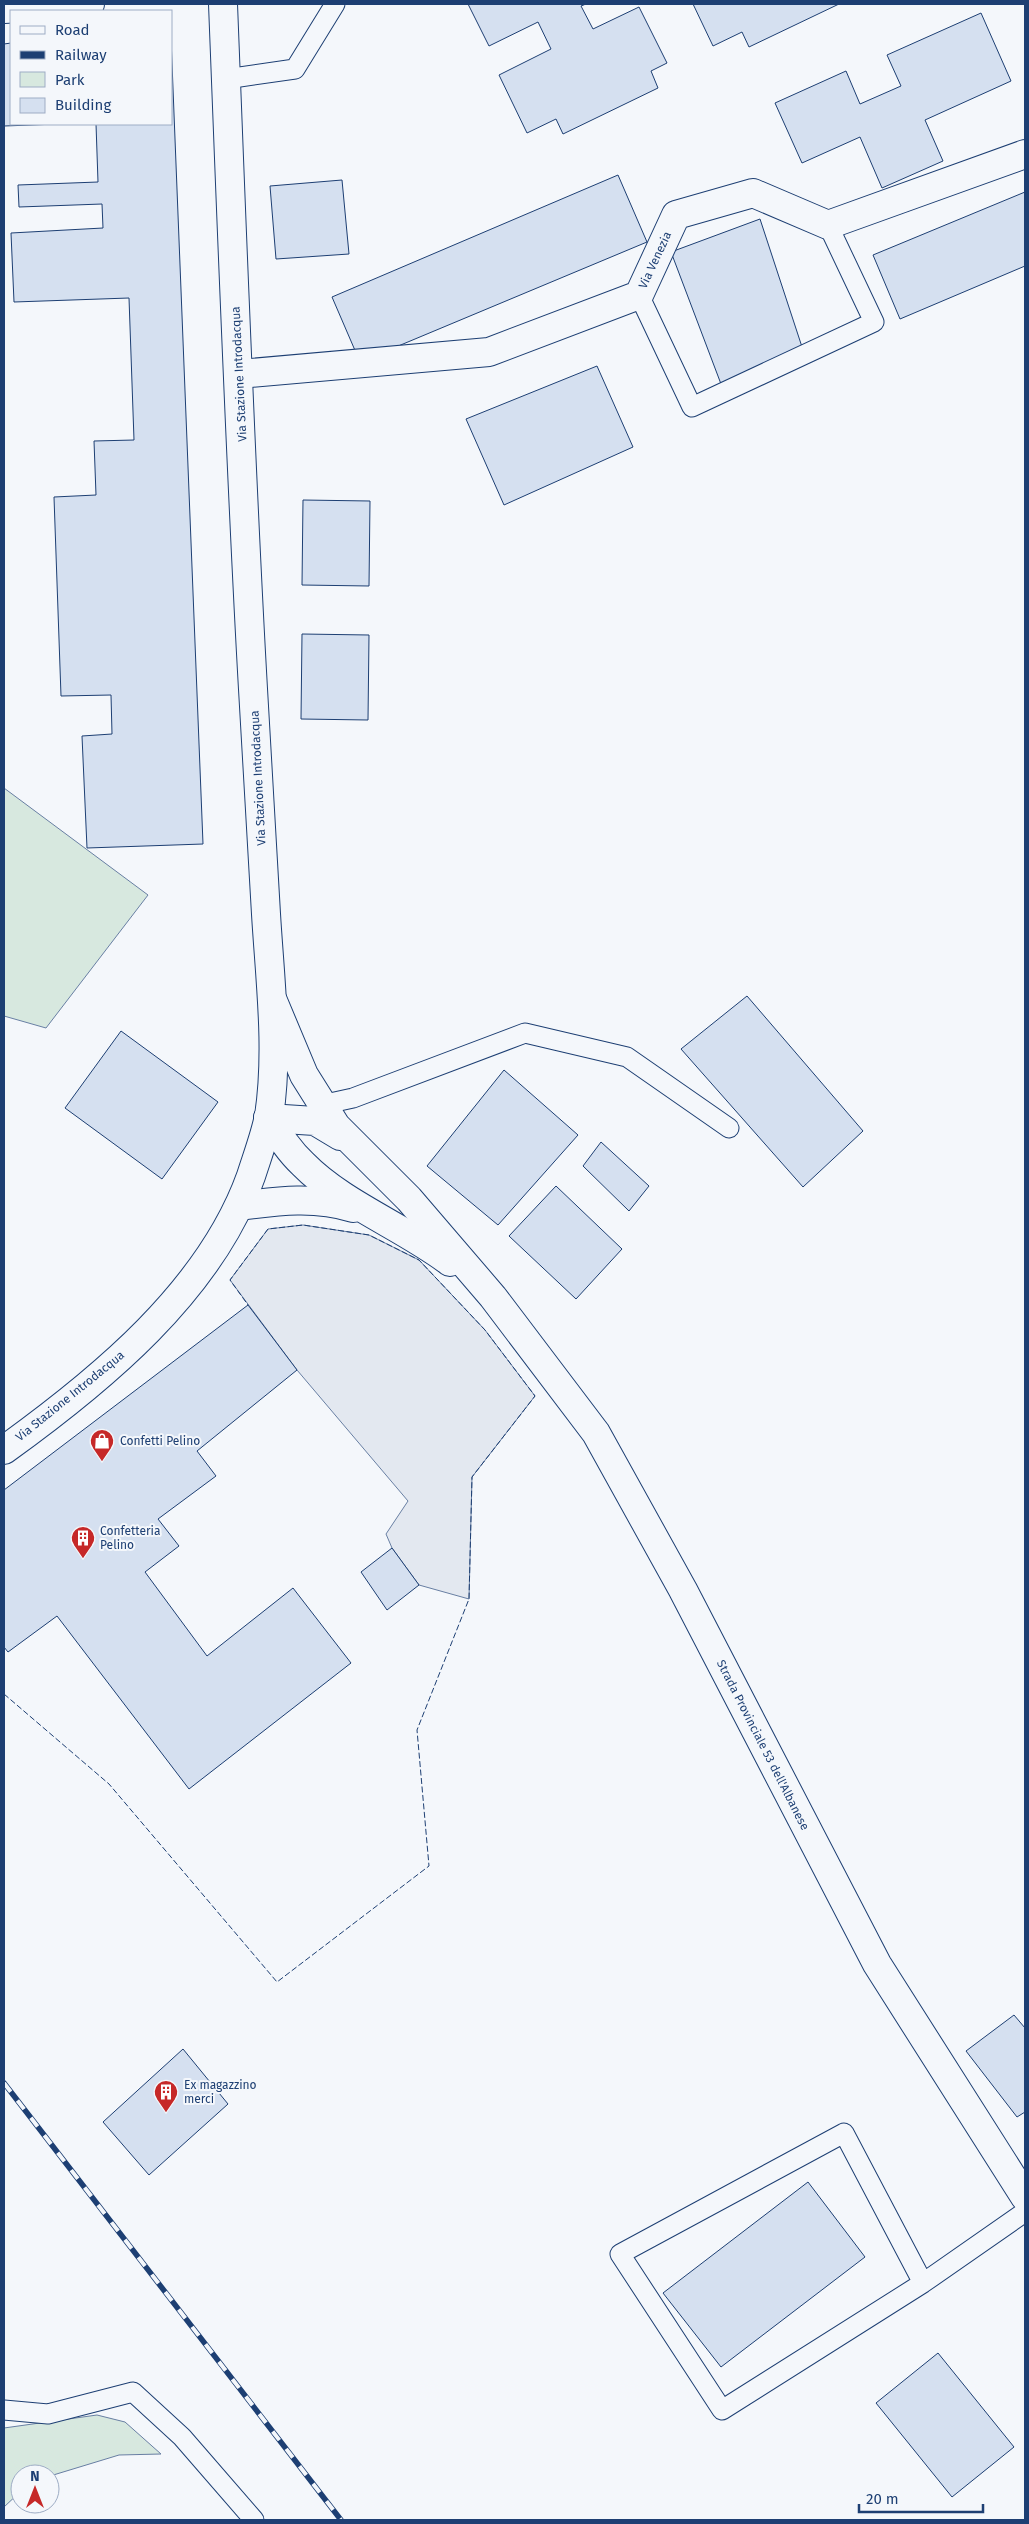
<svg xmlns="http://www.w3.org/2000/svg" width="1029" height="2524" viewBox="0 0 1029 2524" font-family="'Fira Sans',sans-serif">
	<rect width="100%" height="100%" fill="#f4f7fb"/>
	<g fill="#d7e8df" stroke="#687fa3">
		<polygon points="4,788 148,895 46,1028 4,1016"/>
		<polygon points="97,2415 125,2422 161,2454 119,2455 50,2476 50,2474 20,2474 20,2492 4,2507 4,2428"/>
	</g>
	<polygon fill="#e3e8f0" stroke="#687fa3" points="303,1225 369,1235 419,1260 485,1330 535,1396 472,1477 469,1599 419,1585 392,1548 386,1534 408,1501 297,1370 230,1280 268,1229"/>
	<g fill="#d5e0f0" stroke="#1d3f73">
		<polygon points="468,4 586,4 581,6 593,29 639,7 667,63 651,71 658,88 563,134 556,119 527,133 499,75 551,49 538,22 489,46"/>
		<polygon points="693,4 839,4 749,47 742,32 713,46"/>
		<polygon points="981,13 1011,81 925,120 943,161 882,188 860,137 802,163 775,103 846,71 860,104 901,86 887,55"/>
		<polygon points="171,38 203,844 87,848 82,736 112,734 111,695 61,696 54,497 96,495 94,441 134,440 129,298 14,302 11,233 103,228 102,204 19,207 18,185 98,182 96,124 171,124"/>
		<polygon points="11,43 11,124 58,124 4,126 4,44"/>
		<polygon points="618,175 647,242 360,362 332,297"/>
		<polygon points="342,180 349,254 276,259 270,186"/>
		<polygon points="1025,192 1025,266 900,319 873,255"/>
		<polygon points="760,219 804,353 721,384 671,252"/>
		<polygon points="597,366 633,447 504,505 466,419"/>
		<polygon points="303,500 370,501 369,586 302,585"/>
		<polygon points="302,634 369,635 368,720 301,719"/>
		<polygon points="747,996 863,1131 803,1187 681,1049"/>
		<polygon points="121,1031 218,1102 162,1179 65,1108"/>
		<polygon points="504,1070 578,1135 498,1225 427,1166"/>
		<polygon points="601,1142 649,1186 629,1211 583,1166"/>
		<polygon points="556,1186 622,1249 576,1299 509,1236"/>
		<polygon points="248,1305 297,1370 197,1451 216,1476 158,1519 179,1546 145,1572 207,1656 293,1588 351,1663 189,1789 57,1616 8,1652 4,1647 4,1490"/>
		<polygon points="392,1548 419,1585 387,1610 361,1572"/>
		<polygon points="1014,2015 1025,2028 1025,2112 1017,2117 966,2051"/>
		<polygon points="183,2049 228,2104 149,2175 103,2122"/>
		<polygon points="808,2182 865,2257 721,2367 663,2293"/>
		<polygon points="938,2353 1014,2447 952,2497 876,2403"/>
	</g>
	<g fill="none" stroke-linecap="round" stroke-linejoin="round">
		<g stroke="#1d3f73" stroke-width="21">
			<g id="service">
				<polyline points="226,79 295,69 335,4"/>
				<polyline points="639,295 692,407 874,322 828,225"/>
				<polyline points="321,1105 353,1098 525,1033 627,1057 729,1128"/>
				<polyline points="923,2283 844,2133 620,2254 722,2410 923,2283 1025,2212"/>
				<polyline points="4,2410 48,2414 133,2392 182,2437 254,2520"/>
			</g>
		</g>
		<g stroke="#1d3f73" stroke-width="30">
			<g id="minor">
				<polyline points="4,9 90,4"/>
				<polyline points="239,374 489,352 639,295 676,215 753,193 828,225 1025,154"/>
			</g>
		</g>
		<g stroke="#1d3f73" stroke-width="30">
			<g id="secondary">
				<polyline points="273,1001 304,1075 336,1126 409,1199 493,1297 596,1433 683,1590 877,1964 1025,2197"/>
				<path d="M268 1118C279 1135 289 1151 303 1164 342 1204 404 1227 450 1262"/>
				<polyline points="268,1118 315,1121 340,1136"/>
				<path d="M239 1206C278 1201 315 1196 353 1208"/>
			</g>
		</g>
		<g stroke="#1d3f73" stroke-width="30">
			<path id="primary" d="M4 1450C100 1381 210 1291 251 1176 257 1157 265 1136 269 1116 279 1050 270 981 266 914 262 839 257 764 253 689 240 461 232 232 223 4"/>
		</g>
		<use href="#service" stroke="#f4f7fb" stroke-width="19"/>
		<use href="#minor" stroke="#f4f7fb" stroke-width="28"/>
		<use href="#secondary" stroke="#f4f7fb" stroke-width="28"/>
		<use href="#primary" stroke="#f4f7fb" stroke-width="28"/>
		<g stroke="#1d3f73" stroke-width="5.5">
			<polyline id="rail" points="4,2083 341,2520"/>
		</g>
		<use href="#rail" stroke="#f4f7fb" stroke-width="4" stroke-dasharray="11" stroke-linecap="butt"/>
		<polyline stroke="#1d3f73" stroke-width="1" stroke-dasharray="6 2.5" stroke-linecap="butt" points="4,1694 109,1784 277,1982 429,1866 417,1730 469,1599 472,1477 535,1396 485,1330 419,1260 369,1235 303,1225 268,1229 230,1280 248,1305"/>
	</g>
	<defs>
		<g id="shop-pin" transform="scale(1.25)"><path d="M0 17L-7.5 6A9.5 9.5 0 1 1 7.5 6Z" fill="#c62828" stroke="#f4f7fb"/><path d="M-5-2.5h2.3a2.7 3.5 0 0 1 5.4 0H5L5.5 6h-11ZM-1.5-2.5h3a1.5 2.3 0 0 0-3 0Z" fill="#fff"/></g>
		<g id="building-pin" transform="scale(1.25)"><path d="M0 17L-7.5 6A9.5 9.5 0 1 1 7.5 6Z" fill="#c62828" stroke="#f4f7fb"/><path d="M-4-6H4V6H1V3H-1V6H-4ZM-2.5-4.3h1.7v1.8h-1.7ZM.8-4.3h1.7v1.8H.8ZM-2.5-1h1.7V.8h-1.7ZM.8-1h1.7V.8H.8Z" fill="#fff"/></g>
	</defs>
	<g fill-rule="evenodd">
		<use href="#shop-pin" x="102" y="1441"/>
		<use href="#building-pin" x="83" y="1538"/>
		<use href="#building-pin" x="166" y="2092"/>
	</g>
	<g text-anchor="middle" stroke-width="4" stroke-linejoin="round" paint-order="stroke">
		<g font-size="12" fill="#1d3f73" stroke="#f4f7fb">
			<text transform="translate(655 260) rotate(-65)" y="4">Via Venezia</text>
			<text transform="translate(239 374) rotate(-93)" y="4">Via Stazione Introdacqua</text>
			<text transform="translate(258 778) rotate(-93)" y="4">Via Stazione Introdacqua</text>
			<text transform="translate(70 1396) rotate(-39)" y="4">Via Stazione Introdacqua</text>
			<text transform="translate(763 1745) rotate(63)" y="4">Strada Provinciale 53 dell'Albanese</text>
		</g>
		<g font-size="12" fill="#1d3f73" stroke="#f4f7fb" text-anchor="start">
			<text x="120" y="1445">Confetti Pelino</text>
			<text x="100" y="1535">Confetteria<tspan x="100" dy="14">Pelino</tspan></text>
			<text x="184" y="2089">Ex magazzino<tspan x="184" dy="14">merci</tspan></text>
		</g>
	</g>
	<rect width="1029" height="2524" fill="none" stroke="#1d3f73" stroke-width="10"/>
	<rect x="10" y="10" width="162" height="115" fill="#f4f7fb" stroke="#9eadc5"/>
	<rect x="20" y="26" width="25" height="8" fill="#f4f7fb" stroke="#9eadc5"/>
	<text x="55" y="35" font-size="15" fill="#1d3f73">Road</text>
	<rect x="20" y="51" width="25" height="8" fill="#1d3f73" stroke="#9eadc5"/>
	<text x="55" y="60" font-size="15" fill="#1d3f73">Railway</text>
	<rect x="20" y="72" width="25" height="15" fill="#d7e8df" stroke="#9eadc5"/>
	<text x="55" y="85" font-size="15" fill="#1d3f73">Park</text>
	<rect x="20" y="98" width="25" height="15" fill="#d5e0f0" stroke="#9eadc5"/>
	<text x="55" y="110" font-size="15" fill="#1d3f73">Building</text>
	<g transform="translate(35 2489)"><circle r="24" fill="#f4f7fb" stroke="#9eadc5"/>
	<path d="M0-4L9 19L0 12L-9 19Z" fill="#c62828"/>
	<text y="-8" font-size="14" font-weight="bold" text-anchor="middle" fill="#1d3f73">N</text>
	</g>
	<path d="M859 2504v8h124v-8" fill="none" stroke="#1d3f73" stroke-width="2.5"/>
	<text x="866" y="2504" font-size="15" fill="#1d3f73" stroke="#f4f7fb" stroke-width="4" paint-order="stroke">20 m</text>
</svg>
